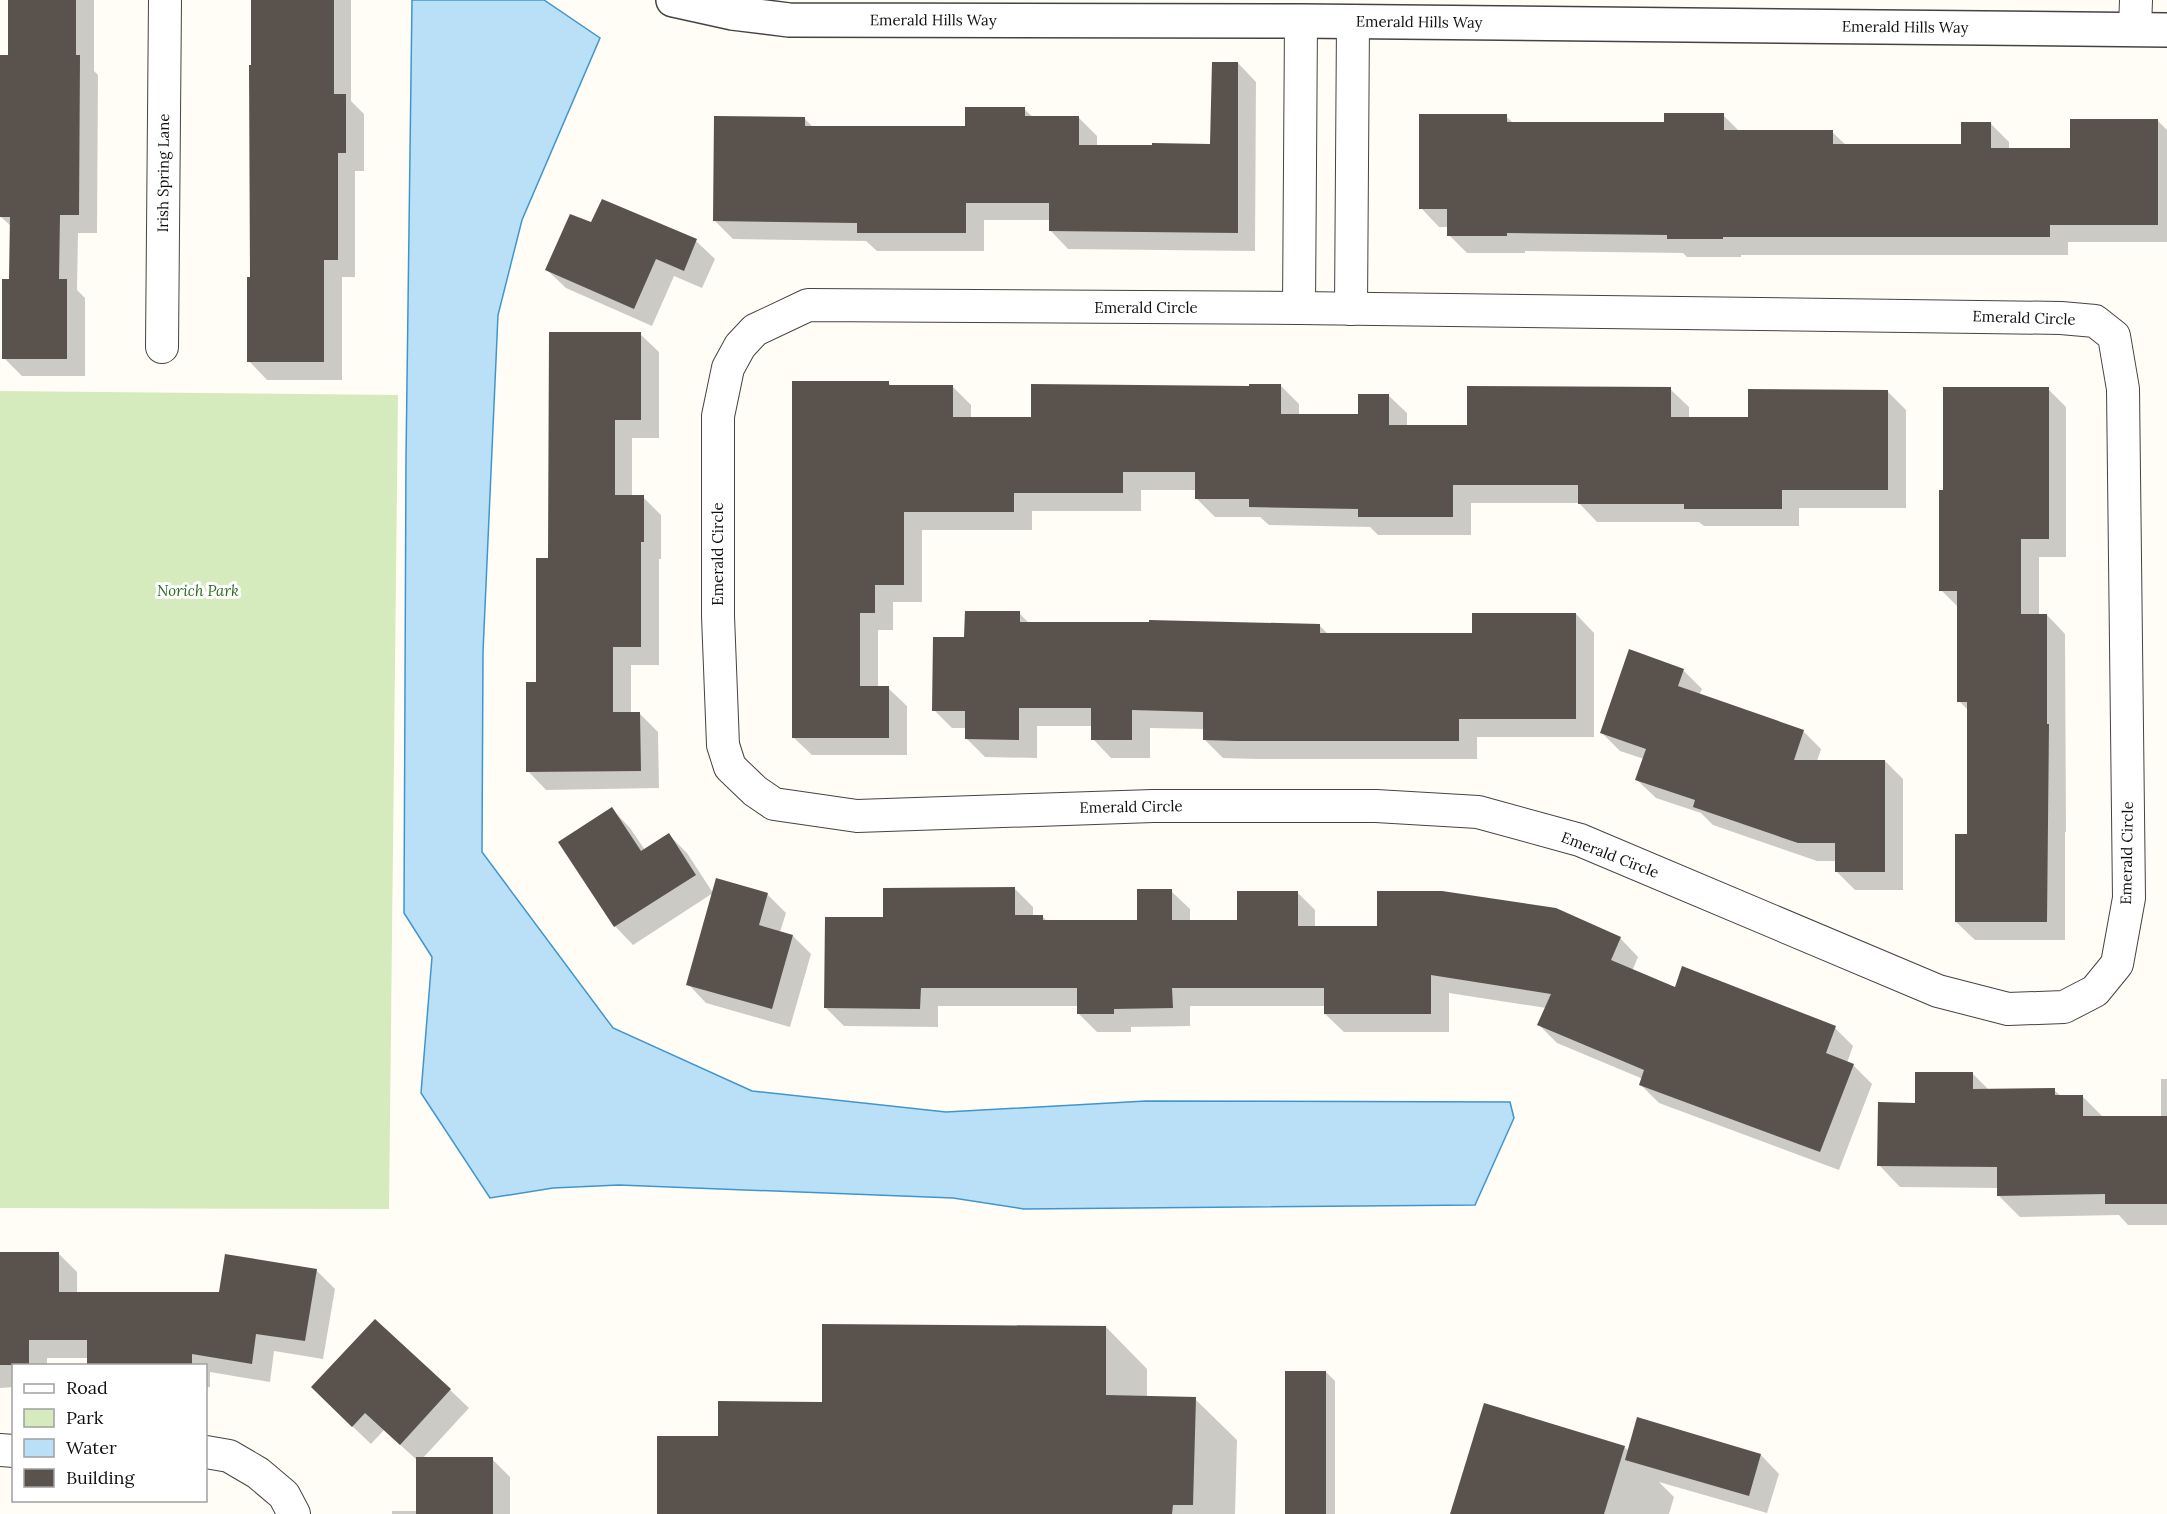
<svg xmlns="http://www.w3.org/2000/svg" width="2167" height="1514" viewBox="0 0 2167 1514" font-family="Lora,serif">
	<rect width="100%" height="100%" fill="#fffdf5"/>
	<polygon fill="#d5ebbd" points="0,391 398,395 389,1209 0,1208"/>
	<polygon fill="#b9e0f7" stroke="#3f96cf" stroke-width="1.5" points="412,0 544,0 600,38 522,220 498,315 483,652 482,852 613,1028 752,1091 946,1112 1146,1101 1510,1102 1514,1118 1475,1205 1024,1209 953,1198 619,1185 553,1188 490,1198 421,1093 432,957 404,913 406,458"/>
	<g fill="#0003">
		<polygon points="9,0 94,0 94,71 98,75 97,233 78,233 77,290 85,298 85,376 22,376 4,358 11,280 12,227 1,217 9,57"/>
		<polygon points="253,0 351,0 351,101 364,114 364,171 355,171 355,277 342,277 342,380 267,380 249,361 252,279"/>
		<polygon points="1238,63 1256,82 1255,251 1068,249 1050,230 1050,220 984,220 984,251 877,251 866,241 733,239 714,220 804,118 813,127 967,127 1024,109 1033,117 1078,117 1097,136 1097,147 1212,145"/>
		<polygon points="1723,115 1740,132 1832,132 1846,145 1963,145 1990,123 2009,142 2009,149 2072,149 2158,121 2167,130 2167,242 2068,242 2068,255 1741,255 1741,257 1687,257 1683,253 1525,251 1525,253 1467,253 1449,235 1449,227 1439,227 1421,208 1506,116 1513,123 1666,123"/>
		<polygon points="602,201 696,241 715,259 702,288 674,276 652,326 566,288 547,270 592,224"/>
		<polygon points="640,334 659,352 659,438 632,438 632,497 643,497 661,515 661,559 659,559 659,665 631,665 631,713 639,713 658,732 659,788 546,790 528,771 549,559"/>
		<polygon points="888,383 892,386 952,386 971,405 971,418 1033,418 1280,385 1299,404 1299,416 1360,416 1388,395 1407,413 1407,427 1468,427 1670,389 1689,407 1689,418 1749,418 1887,391 1906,410 1906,508 1799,508 1799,526 1704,526 1699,522 1597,522 1579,503 1471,503 1471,535 1378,535 1370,527 1269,525 1260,517 1215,517 1196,498 1196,490 1141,490 1141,511 1032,511 1032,530 922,530 922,602 893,602 893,630 878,630 878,688 888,688 907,706 907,755 812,755 793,737"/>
		<polygon points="2048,389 2066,407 2066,557 2039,557 2039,615 2047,615 2065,634 2066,832 2065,832 2065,940 1975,940 1956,922 1969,836 1969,711 1959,701 1959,608 1941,590 1945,492"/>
		<polygon points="1019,613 1030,624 1319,625 1329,635 1474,635 1576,614 1594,633 1594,737 1477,737 1477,759 1256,759 1223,758 1204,739 1204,729 1150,728 1150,758 1111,758 1093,739 1093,726 1037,726 1037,758 985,757 966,738 966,728 952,728 934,710 966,639"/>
		<polygon points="1683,670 1702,689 1699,695 1803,731 1821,749 1817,761 1885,761 1903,779 1903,890 1855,890 1837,872 1837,861 1817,861 1713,825 1701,813 1656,798 1637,780 1644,759 1620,751 1601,732"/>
		<polygon points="612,809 630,828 645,850 669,835 687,853 713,893 633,945 615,926"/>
		<polygon points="1014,888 1033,907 1033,916 1042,916 1047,921 1139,921 1171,891 1190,909 1190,921 1238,921 1297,892 1315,910 1315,927 1620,938 1638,957 1632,971 1676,989 1835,1028 1853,1046 1847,1063 1854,1066 1872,1084 1839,1170 1659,1103 1641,1085 1643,1079 1557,1043 1539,1025 1546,1008 1449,993 1449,1032 1344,1032 1325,1014 1325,1006 1190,1006 1190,1026 1131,1027 1131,1032 1097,1032 1079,1014 1079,1006 938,1006 938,1027 844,1026 825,1007 884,919"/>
		<polygon points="767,894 786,913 780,932 793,936 811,954 790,1027 706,1003 688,984"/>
		<polygon points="1972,1073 1989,1090 2054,1090 2061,1096 2082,1096 2103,1117 2161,1117 2161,1079 2167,1079 2167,1225 2128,1225 2119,1215 2020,1217 1998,1195 1998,1188 1900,1187 1879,1165 1916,1105"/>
		<polygon points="0,1253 58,1253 77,1272 77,1293 220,1293 316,1270 335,1289 323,1359 274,1351 270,1382 210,1372 210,1387 206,1387 206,1366 88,1366 88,1358 47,1358 47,1366 14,1366 14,1387 0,1388"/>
		<polygon points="1106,1327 1147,1369 1147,1397 1195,1399 1237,1440 1235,1514 659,1514 720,1437 824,1403"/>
		<polygon points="1326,1372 1335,1381 1335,1514 1287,1514"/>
		<polygon points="450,1390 469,1408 422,1459 492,1459 510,1477 510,1514 392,1514 392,1511 418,1511 418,1461 384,1430 371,1444 331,1406"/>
		<polygon points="1638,1419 1761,1455 1779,1474 1767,1513 1659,1482 1674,1497 1669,1514 1451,1514 1624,1447 1629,1451"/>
	</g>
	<g fill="#5a524d">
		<polygon points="8,0 76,0 76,55 80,55 79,215 60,215 59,279 67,279 67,359 2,359 2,279 9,279 10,217 0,217 0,55 8,55"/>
		<polygon points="251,0 334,0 334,94 346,94 346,153 338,153 338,260 324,260 324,362 247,362 247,277 250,277 249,65 251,65"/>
		<polygon points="1212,62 1238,62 1238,233 1049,231 1049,203 966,203 966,233 857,233 857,223 713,221 714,116 805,117 805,126 965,126 965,107 1025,107 1025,116 1079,116 1079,145 1152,145 1152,143 1210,144"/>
		<polygon points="1664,113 1724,113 1724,130 1833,130 1833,144 1961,144 1961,122 1991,122 1991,148 2070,148 2070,119 2158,119 2158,225 2050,225 2050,237 1723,237 1723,239 1667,239 1667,235 1507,233 1507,236 1447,236 1447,209 1419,209 1419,114 1507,114 1507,122 1664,122"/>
		<polygon points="602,199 697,239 684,271 656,259 634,309 545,270 570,214 591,222"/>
		<polygon points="549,332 641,332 641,420 615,420 615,495 644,495 644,542 641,542 641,647 613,647 613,712 640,712 641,771 526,772 526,682 536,682 536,558 548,558"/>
		<polygon points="792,381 889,381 889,385 953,385 953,417 1031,417 1031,384 1249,386 1249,384 1281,384 1281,414 1358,414 1358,394 1389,394 1389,425 1467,425 1467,386 1671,387 1671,417 1748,417 1748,389 1888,390 1888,490 1782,490 1782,509 1684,509 1684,504 1578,504 1578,485 1453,485 1453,517 1358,517 1358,509 1249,507 1249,499 1195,499 1195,472 1123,472 1123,493 1014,493 1014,512 904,512 904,585 875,585 875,613 860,613 860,686 889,686 889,738 792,738"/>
		<polygon points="1943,387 2049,387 2049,539 2021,539 2021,614 2047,614 2047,724 2049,724 2047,922 1955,922 1955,834 1967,834 1967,702 1957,702 1957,591 1939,591 1939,490 1943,490"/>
		<polygon points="965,611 1020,611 1020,622 1149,622 1149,620 1320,624 1320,633 1472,633 1472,613 1576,613 1576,719 1459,719 1459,741 1237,741 1203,740 1203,712 1132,710 1132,740 1091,740 1091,708 1019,708 1019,740 965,739 965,711 932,711 933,637 964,637"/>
		<polygon points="1629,649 1684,669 1678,686 1804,730 1794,760 1885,760 1885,872 1835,872 1835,843 1798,843 1693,807 1695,800 1635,780 1646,749 1600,733"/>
		<polygon points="612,807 641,851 669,833 696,875 614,927 558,842"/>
		<polygon points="716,878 768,893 759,925 793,935 772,1009 686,985"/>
		<polygon points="1015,887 1015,915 1043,915 1043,920 1137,920 1137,889 1172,889 1172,920 1237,920 1237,891 1298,891 1298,926 1377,926 1377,891 1442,891 1556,908 1621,937 1611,960 1675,987 1682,966 1836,1026 1826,1053 1854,1064 1820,1152 1639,1085 1644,1070 1537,1025 1551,994 1431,975 1431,1014 1324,1014 1324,988 1172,988 1173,1008 1114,1009 1114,1014 1077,1014 1077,988 921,988 920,1009 824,1008 825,917 883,917 883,888"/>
		<polygon points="1915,1072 1973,1072 1973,1089 2055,1088 2055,1095 2083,1095 2083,1116 2167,1116 2167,1204 2105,1204 2105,1194 1997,1196 1997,1167 1877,1166 1878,1102 1915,1103"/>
		<polygon points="0,1252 59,1252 59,1292 219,1292 225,1254 317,1269 305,1341 256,1334 252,1364 192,1354 192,1365 87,1365 87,1340 29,1340 29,1365 0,1365"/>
		<polygon points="375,1319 451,1389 400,1445 365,1413 352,1427 311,1387"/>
		<polygon points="822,1324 1106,1326 1106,1395 1196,1397 1193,1505 1173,1505 1172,1514 657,1514 657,1436 718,1436 718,1401 822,1402"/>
		<rect x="1285" y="1371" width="41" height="143"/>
		<polygon points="1484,1403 1625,1446 1604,1514 1450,1514"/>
		<polygon points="1637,1417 1761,1454 1749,1496 1625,1460"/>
		<rect x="416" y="1457" width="77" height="57"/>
	</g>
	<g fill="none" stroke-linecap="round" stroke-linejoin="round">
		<g stroke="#444" stroke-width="34">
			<g id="minor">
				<polyline points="2135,29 2136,0"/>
				<polygon points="808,305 1299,308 2061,318 2095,321 2114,336 2123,389 2129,898 2117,964 2095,991 2064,1007 2008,1009 1938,991 1580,840 1478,812 1376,806 1153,806 857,816 774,804 755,791 730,767 723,745 718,616 718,416 728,368 740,346 755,330"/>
				<polyline points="1299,308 1301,21"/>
				<polyline points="1351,309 1353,21"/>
				<path id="s1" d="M162 347 165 0"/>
				<polyline points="0,1450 14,1451"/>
				<polyline points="206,1452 229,1456 258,1473 284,1495 294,1514"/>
			</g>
		</g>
		<g stroke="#444" stroke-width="36">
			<g id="tertiary">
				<path id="s2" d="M673 0 732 13 789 20 1301 21 2167 30"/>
			</g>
		</g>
		<use href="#minor" stroke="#fff" stroke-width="32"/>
		<use href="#tertiary" stroke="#fff" stroke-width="33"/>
	</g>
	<g text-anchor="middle" stroke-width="6" stroke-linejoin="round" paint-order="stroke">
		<g font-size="15" fill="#111" stroke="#fff">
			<text dy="5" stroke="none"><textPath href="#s2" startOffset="262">Emerald Hills Way</textPath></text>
			<text dy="5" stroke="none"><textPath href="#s2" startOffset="748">Emerald Hills Way</textPath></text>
			<text dy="5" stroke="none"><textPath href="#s2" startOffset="1234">Emerald Hills Way</textPath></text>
			<text dy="5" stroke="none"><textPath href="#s1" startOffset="174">Irish Spring Lane</textPath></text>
			<text x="1146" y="313">Emerald Circle</text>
			<text transform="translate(2024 318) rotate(2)" y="5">Emerald Circle</text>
			<text transform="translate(718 554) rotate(-90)" y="5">Emerald Circle</text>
			<text transform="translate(1131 807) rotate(-1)" y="5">Emerald Circle</text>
			<text transform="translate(2127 853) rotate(-89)" y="5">Emerald Circle</text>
			<text transform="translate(1610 855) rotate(21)" y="5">Emerald Circle</text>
		</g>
		<g font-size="15" font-style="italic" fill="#2f6b1f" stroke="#fff">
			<text x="198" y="596">Norich Park</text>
		</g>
	</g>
	<rect x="12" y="1364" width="195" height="138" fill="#ffffff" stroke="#a0a0a0" stroke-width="1.5"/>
	<rect x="24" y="1384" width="30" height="9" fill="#ffffff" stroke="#a0a0a0" stroke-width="1.5"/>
	<text x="66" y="1394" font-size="18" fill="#111111">Road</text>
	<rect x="24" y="1409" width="30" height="18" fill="#d5ebbd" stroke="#a0a0a0" stroke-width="1.5"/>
	<text x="66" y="1424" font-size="18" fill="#111111">Park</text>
	<rect x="24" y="1439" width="30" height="18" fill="#b9e0f7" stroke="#a0a0a0" stroke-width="1.5"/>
	<text x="66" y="1454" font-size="18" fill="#111111">Water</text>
	<rect x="24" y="1469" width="30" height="18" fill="#5a524d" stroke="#a0a0a0" stroke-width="1.5"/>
	<text x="66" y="1484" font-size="18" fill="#111111">Building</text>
</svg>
